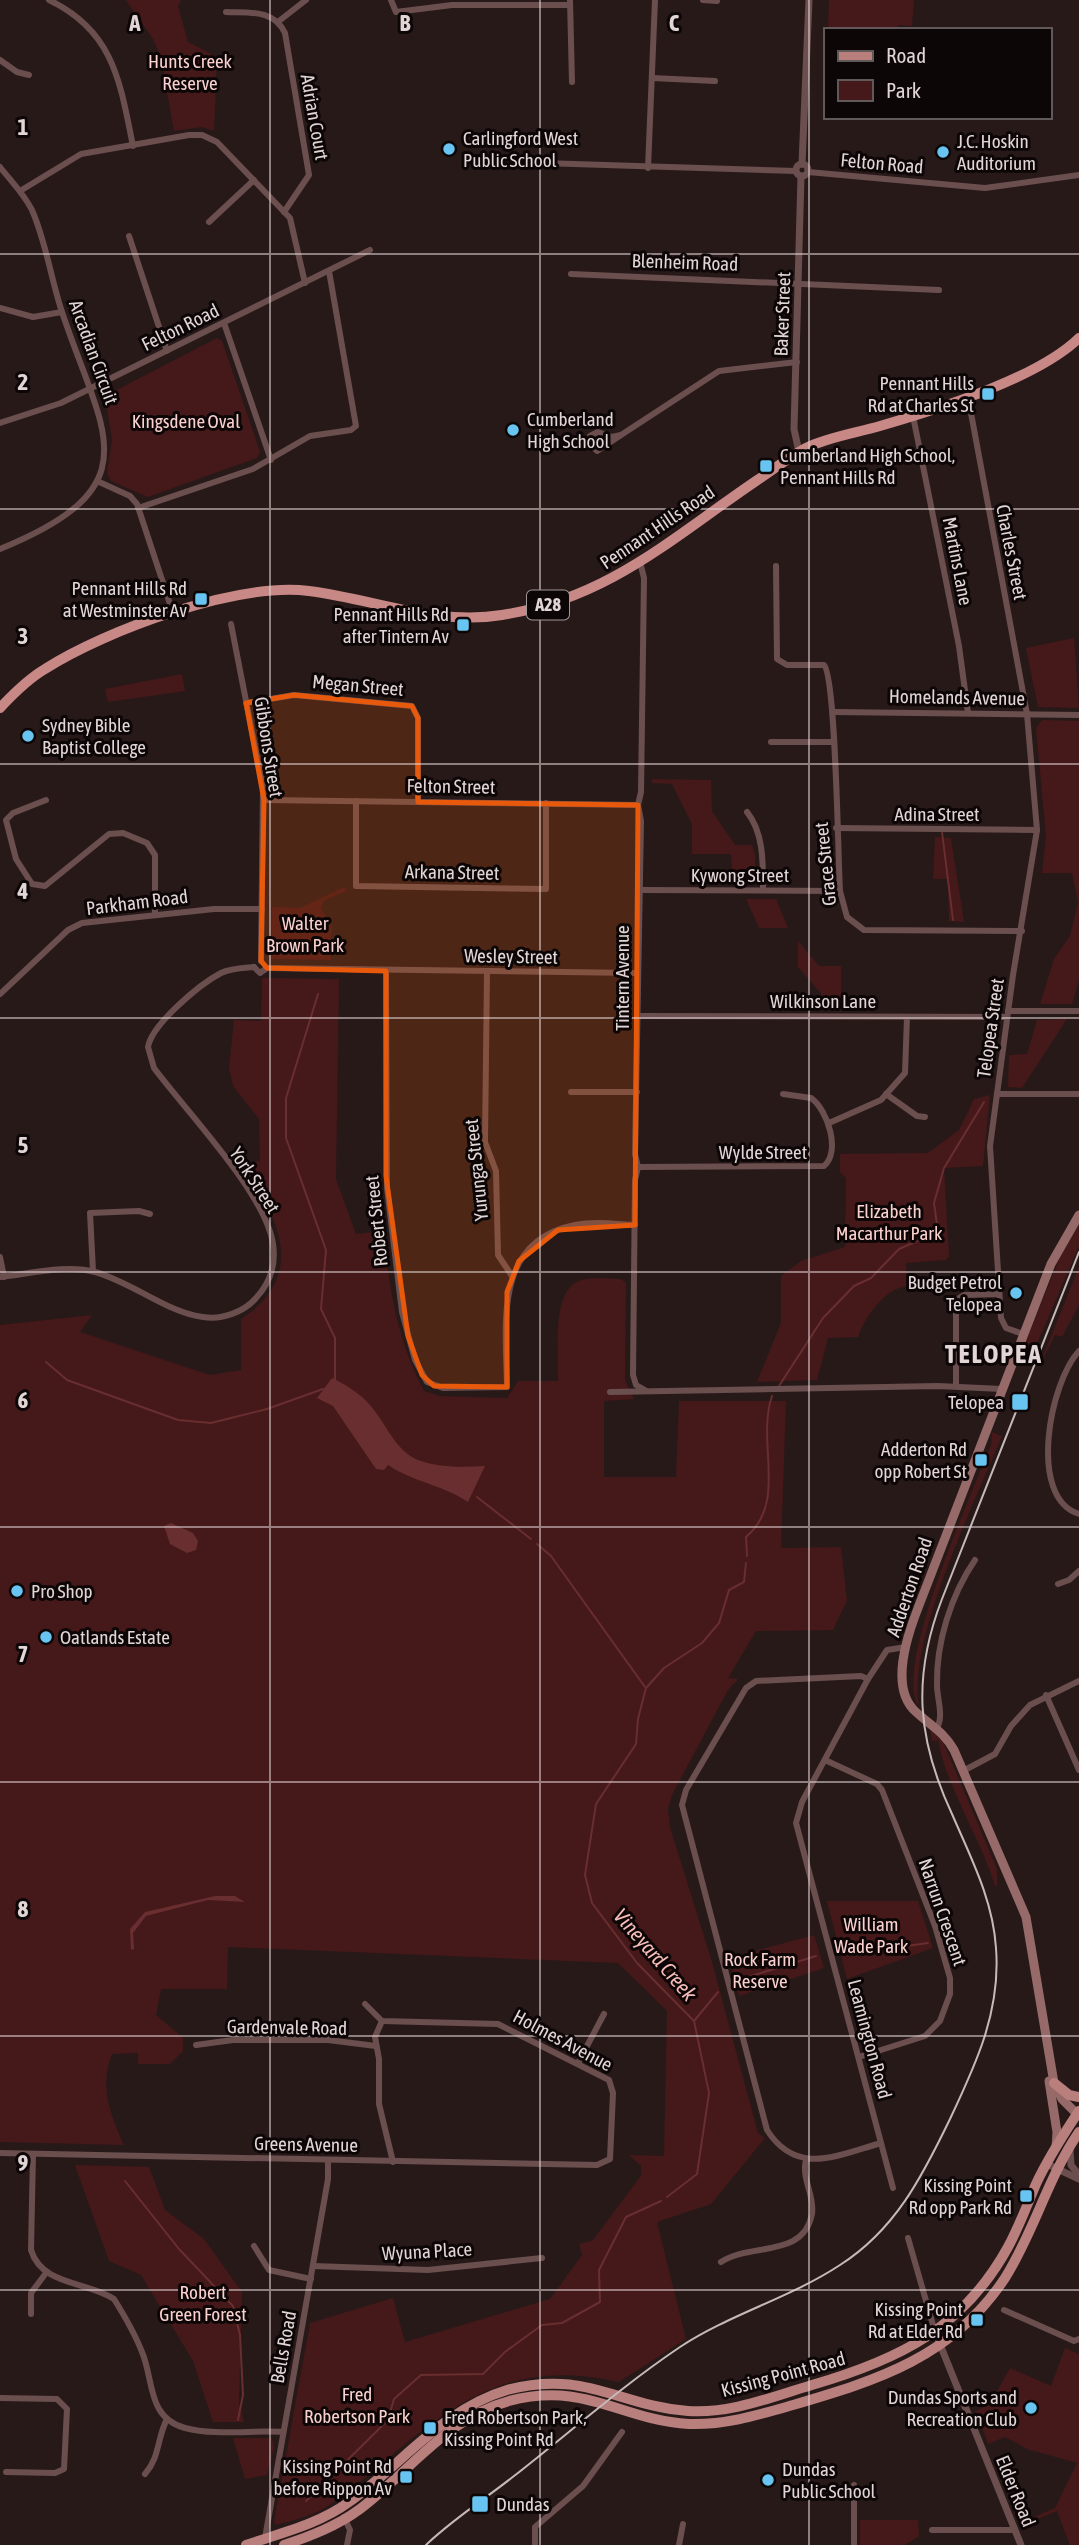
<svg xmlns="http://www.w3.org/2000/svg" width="1079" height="2545" viewBox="0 0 1079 2545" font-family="'Asap Condensed',sans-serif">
	<rect width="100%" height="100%" fill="#281919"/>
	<g fill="#451819">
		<polygon points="126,0 181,0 178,6 188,42 217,57 214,131 202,127 174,131 161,57 153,39"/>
		<polygon points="829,0 914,0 912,26 898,25 897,30 828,30"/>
		<polygon points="217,338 222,341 260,452 257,458 148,497 111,481 107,473 112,440 105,396"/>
		<polygon points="1074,638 1079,708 1038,707 1026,648"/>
		<polygon points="182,674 185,691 108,702 105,689"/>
		<polygon points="1042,720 1079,721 1079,980 1072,1004 1040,1004 1054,959 1070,936 1078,902 1072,873 1042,873 1046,836 1036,728"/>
		<polygon points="652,779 711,780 712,811 735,845 752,845 755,855 755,881 733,884 731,854 692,854 692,824 672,784 652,783"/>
		<polygon points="935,837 951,838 964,922 949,921 948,879 933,879"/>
		<polygon points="344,887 346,891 323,901 321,909 332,927 331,960 271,959 272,907 300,908"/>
		<polygon points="746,899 776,899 788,928 759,928"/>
		<polygon points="798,941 819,966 841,966 841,1010 821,1010 821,993 798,967"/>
		<path d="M262 978 339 979 336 1179 356 1234 383 1231C390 1290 396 1337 424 1391L440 1396 507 1398 518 1381H558C559 1356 550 1287 582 1280 594 1277 609 1279 621 1279L626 1283 625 1381 634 1399 604 1401V1477H676L679 1401H786L781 1548 841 1547 847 1601 833 1630 756 1631 728 1678 738 1679 728 1690 672 1795 668 1809 670 1827 712 1962 758 2133 765 2138 711 2204 657 2222 686 2339 619 2382C517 2359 460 2397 386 2460 364 2478 343 2499 317 2512 304 2518 290 2521 276 2525L274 2522 310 2323 393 2298 405 2342 550 2299 582 2255 579 2244 593 2240 641 2176V2166L629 2155 664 2156 667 2011 618 1963 228 1947 227 1989H161L156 2015 183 2038V2051L170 2064H138V2053L112 2054C99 2087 110 2113 124 2145L0 2142V1325L92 1315 80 1332 210 1375 241 1370V1319C309 1275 278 1215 240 1163L260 1161 259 1119 233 1086 229 1067 234 1020 261 1021Z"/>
		<polygon points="1067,1019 1022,1088 1008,1087 1009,1055 1027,1054 1037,1020"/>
		<path d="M990 1095 983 1166 944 1168 949 1256 946 1260 906 1263 907 1286C884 1289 865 1317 858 1337L828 1338 817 1380 757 1382 781 1323V1276L801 1261 845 1247 846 1178 840 1172V1154L928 1153 959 1130 974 1099Z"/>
		<polygon points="1079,1224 1079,1246 1027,1367 1029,1350 1026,1349 1019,1359 1060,1257"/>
		<polygon points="1079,1267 1079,1305 1062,1337 1055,1335 1037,1371"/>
		<path d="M992 1432 1002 1436C974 1504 907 1641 919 1706 891 1671 974 1489 991 1445Z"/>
		<path d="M930 1729 944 1744 997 1869V1886H995C980 1836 948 1792 938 1740L932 1741Z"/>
		<polygon points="827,1901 918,1901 933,1948 847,1979"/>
		<polygon points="814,1935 824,1968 739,1996 729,1958"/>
		<polygon points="75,2165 149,2167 165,2210 204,2239 242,2292 239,2404 244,2422 213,2422 193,2361 141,2275 109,2261"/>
		<polygon points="1065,2348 1079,2354 1079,2545 1070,2545 1057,2511 1021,2526 1020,2523 1055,2508 1077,2463 1027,2449 1005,2437 988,2444 976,2411 990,2404 1010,2368 1051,2386"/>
		<polygon points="233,2438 272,2438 274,2447 267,2475 245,2479"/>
		<polygon points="860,2520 918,2520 919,2536 905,2545 860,2545"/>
	</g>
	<g fill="#692e2f">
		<path d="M332 1378C347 1385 364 1396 374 1410 388 1428 398 1454 421 1461 441 1468 464 1467 485 1466L468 1502C443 1485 413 1482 388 1465L384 1470 376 1469 333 1406 317 1398Z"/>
		<polygon points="171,1523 193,1533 198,1541 196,1550 187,1553 170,1544 164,1526"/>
		<polygon points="215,1896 235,1896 245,1902 208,1900 146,1916 133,1933 134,1949 131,1950 130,1929 145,1912"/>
	</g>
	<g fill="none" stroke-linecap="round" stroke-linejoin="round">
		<g stroke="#692e2f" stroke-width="2">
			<polyline points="942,832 953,920"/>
			<polyline points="318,994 286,1098 286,1138 326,1250 321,1309 335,1338 335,1381"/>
			<polyline points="46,1362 67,1380 178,1420 211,1423 267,1409 323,1389"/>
			<polyline points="779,1386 823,1318 854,1286 871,1278 899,1249 938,1232 934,1203 944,1168 984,1102"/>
			<polyline points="477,1497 531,1539"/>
			<polyline points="537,1544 551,1556 645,1687"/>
			<path d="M747 1556 746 1537C788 1502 756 1443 772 1396"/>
			<polyline points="843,1955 928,1943"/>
			<polyline points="738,1980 816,1956"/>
			<polyline points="694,2021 718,1992"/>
			<polyline points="125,2181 179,2249 233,2306 240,2335 243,2395 238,2420"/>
			<polyline points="667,2197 697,2174 709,2093 694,2021 637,1963 592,1903 585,1875 596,1804 636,1744 638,1719 646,1688 664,1668 702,1643 719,1623 729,1590 744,1582 746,1563"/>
			<polyline points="306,2501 388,2420 394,2399 421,2375 483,2374 505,2352 542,2325 562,2323 600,2302 599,2270 626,2217 661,2201"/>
		</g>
		<g stroke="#6b4f4e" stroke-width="6">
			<path d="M49 0C114 31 120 82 133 146"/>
			<polyline points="391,0 396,12 452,5 570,5"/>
			<polyline points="570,0 572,82"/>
			<polyline points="703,0 717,1"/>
			<path d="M226 12C249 13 274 9 285 33L309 175 284 212"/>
			<polyline points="279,21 306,0"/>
			<polyline points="0,60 17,72 29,75"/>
			<polyline points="652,78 715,81"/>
			<polyline points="542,163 796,171"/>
			<path d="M0 167C11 181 24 194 32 210 46 242 51 279 62 312 103 435 154 486 0 549"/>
			<polyline points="648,168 655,0"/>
			<polyline points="808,172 985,188 1079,175"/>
			<polyline points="20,191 81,154 189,135 202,135 217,142 290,218 305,283"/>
			<polyline points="209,222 254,180"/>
			<polyline points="129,236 167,351"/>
			<polyline points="571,274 939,290"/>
			<polyline points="0,308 33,317 62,312"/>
			<polyline points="224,323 271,460"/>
			<polyline points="968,397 1027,714 1037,830 1013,975 990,1146 1001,1318 1006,1328 1023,1334"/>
			<polyline points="913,416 959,646 968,713"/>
			<polyline points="0,423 61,403 370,250"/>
			<polygon points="598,432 612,437 621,435 597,451 589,443 590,436"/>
			<polyline points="621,435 719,371 797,362"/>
			<polyline points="97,481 130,496 137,504 173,613"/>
			<polyline points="138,508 253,469 310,436 351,430 356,426 329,271"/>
			<polyline points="640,562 644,578 641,792 638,805 641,821 635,1154 638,1167 635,1180 633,1375 636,1385 645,1390"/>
			<path d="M776 566 777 659 787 665H824C836 677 838 860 840 891L847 917 864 930 1022 931"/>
			<polyline points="231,624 263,788 261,961"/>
			<polyline points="246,703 294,695 412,706 418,718 418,802"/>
			<polyline points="834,712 1079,715"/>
			<polyline points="771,742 833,742"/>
			<polyline points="46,800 13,813 6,820 16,859 32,884 45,886 109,834 123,833 147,843 155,855 155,915"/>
			<polyline points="264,800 638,805"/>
			<polyline points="356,801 356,886 546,889 546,803"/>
			<path d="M747 812C764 833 763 864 763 890"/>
			<polyline points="836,828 1037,830"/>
			<polyline points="639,890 840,891"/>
			<polyline points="254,967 260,973 267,968"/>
			<polyline points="267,968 636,973"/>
			<path d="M386 971 387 1188 402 1312 415 1360 427 1382 443 1388 507 1387C506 1324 493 1241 575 1225 594 1221 615 1224 635 1225"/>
			<polyline points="487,972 485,1142 496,1171 498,1255 512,1276"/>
			<polyline points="0,994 68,930 82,923 214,909 262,909"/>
			<polyline points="1008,1011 1079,1011"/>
			<polyline points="638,1016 1007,1017"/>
			<polyline points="571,1092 637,1092"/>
			<polyline points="886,1094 917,1116 925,1117"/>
			<polyline points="997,1094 1079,1094"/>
			<polyline points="829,1123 881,1100 905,1073 907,1017"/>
			<path d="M638 1167 824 1166C841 1152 828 1110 811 1098L783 1094"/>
			<polyline points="0,1257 4,1277"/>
			<polyline points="93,1271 90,1213 139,1211 150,1214"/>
			<path d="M0 1277C29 1274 67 1264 95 1272 132 1282 168 1313 203 1317 222 1320 244 1312 256 1298 270 1283 276 1264 273 1244 266 1194 186 1111 154 1068L148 1047C152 1024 200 984 221 973 231 968 243 968 254 967"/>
			<path d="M1079 1351C1050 1382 1027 1498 1079 1514"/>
			<polyline points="956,1386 956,1300 964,1295 999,1294"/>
			<polyline points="610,1392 938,1386 1002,1389"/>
			<polyline points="1058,1584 1069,1580 1079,1571"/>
			<path d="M868 1679 861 1676 756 1681 746 1688 686 1790 682 1805 767 2130C797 2177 838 2155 881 2143"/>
			<polyline points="1046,1695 1079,1770"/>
			<path d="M937 1728C944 1715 937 1699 937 1685 936 1643 951 1595 975 1560"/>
			<polyline points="825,1760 877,1784 882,1790 935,1926 950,1978 950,1994 940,2021 925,2036 859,2057"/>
			<polyline points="963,1771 995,1754 1011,1726 1030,1705 1079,1681"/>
			<polyline points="382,2021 375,2037 379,2059 379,2104 393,2162"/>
			<polyline points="196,2045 233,2040 328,2040 376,2046"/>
			<polyline points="578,2063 604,2014"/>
			<polyline points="0,2153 597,2165 610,2159 613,2093 609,2080 498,2024 382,2021 365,2004"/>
			<path d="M33 2154 31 2250C42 2286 87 2281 114 2299 124 2315 135 2334 142 2352 154 2380 147 2418 185 2428 215 2436 252 2430 283 2432"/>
			<polyline points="893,2188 796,1823 802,1802 868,1679 887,1650 906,1647"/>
			<polyline points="908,2238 935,2332"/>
			<polyline points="254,2246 269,2270 311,2279"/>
			<path d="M721 2262C751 2242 803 2259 812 2214 815 2196 801 2178 806 2160"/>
			<polyline points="313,2266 428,2270 542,2258"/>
			<polyline points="1004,2310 1074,2341 1079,2339"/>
			<polyline points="31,2314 31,2293 46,2273"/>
			<polyline points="0,2398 57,2399 67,2409 64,2469 55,2473 6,2472"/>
			<path d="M145 2474C160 2457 157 2438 167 2419"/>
			<polyline points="344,2517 350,2530 347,2545"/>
			<polyline points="932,2530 1015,2530"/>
			<polyline points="265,2538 328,2179 328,2160"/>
			<polyline points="535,2545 535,2527 583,2486 622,2432"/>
			<polyline points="679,2545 683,2524"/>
			<polyline points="854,2545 854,2485"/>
		</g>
		<g stroke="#6b4f4e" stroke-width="7">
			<circle cx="802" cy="170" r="6"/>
			<polyline points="802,164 809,0"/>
			<polyline points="799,452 794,429 801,176"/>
			<polyline points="1070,2150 1071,2165 1079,2175"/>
			<polyline points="1047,2164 1079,2179"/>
			<polyline points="935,2332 1021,2545"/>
		</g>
		<g stroke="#966a68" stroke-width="9">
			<path d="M1079 1215 1051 1264 918 1608C907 1636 889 1688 916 1712 930 1725 944 1732 954 1750L1026 1917 1054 2083 1062 2099 1079 2116"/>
			<polyline points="1049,2081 1057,2132 1056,2147"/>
		</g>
		<g stroke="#b87f7d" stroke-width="10">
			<polyline points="1054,2083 1069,2095 1079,2097"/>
			<path d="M246 2545C281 2533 319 2524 349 2502 401 2465 443 2409 507 2390 584 2369 619 2406 688 2411 731 2414 771 2397 812 2385 898 2360 963 2329 1008 2247 1019 2227 1027 2205 1036 2184 1048 2158 1063 2135 1079 2111"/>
			<path d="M284 2545C311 2536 337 2526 360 2509 408 2473 448 2417 509 2401 586 2381 620 2420 689 2424 726 2425 758 2415 793 2405 878 2380 953 2357 1005 2278 1034 2232 1048 2177 1079 2132"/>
		</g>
		<path stroke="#c88886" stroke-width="10" d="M0 708C14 693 28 679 45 669 106 630 237 582 309 591 374 599 436 626 502 615 607 599 672 538 756 481 773 470 789 457 806 448 828 437 856 433 880 426 936 410 1038 378 1079 338"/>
		<path stroke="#c6bab9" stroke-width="2" d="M426 2545C453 2519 485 2499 514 2476 569 2433 622 2386 680 2347 730 2314 790 2298 840 2265 895 2230 922 2177 950 2119 976 2064 1001 2011 996 1948 993 1900 971 1858 952 1814 917 1739 912 1677 942 1599L1079 1252"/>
	</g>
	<path fill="#e8590c" fill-opacity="0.2" stroke="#e8590c" stroke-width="5" stroke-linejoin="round" d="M294 695 412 706 418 718V802L638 805 635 1225 558 1230 519 1261 507 1292V1387L434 1386 422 1375 408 1336 386 1176V971L267 968 261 961 264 800 246 703Z"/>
	<path fill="none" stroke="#e1d6d5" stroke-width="2" stroke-opacity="0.55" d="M270 0V2545M540 0V2545M809 0V2545M0 254H1079M0 509H1079M0 764H1079M0 1018H1079M0 1272H1079M0 1527H1079M0 1782H1079M0 2036H1079M0 2290H1079"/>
	<g fill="#68c4f0" stroke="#0c0606" stroke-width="2.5">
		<circle cx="449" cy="149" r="7"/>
		<circle cx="943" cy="152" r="7"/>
		<rect x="981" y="387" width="14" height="14" rx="3.5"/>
		<circle cx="513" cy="430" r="7"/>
		<rect x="759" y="459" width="14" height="14" rx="3.5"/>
		<rect x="194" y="592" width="14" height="14" rx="3.5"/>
		<rect x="456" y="618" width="14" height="14" rx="3.5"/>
		<circle cx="28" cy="736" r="7"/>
		<circle cx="1016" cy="1293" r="7"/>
		<rect x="1011" y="1393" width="18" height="18" rx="3.5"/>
		<rect x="974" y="1453" width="14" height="14" rx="3.5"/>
		<circle cx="17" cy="1591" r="7"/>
		<circle cx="46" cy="1637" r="7"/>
		<rect x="1019" y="2189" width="14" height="14" rx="3.5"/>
		<rect x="970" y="2313" width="14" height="14" rx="3.5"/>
		<circle cx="1031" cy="2408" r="7"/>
		<rect x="423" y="2421" width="14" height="14" rx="3.5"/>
		<rect x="399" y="2470" width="14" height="14" rx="3.5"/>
		<circle cx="768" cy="2480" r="7"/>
		<rect x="471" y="2495" width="18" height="18" rx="3.5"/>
	</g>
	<g text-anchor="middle" stroke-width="6" stroke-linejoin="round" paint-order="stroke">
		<rect fill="#0c0606" stroke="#a19897" stroke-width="2" x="527" y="590.5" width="42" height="29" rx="5"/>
		<g font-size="18" font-weight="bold" fill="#e1d6d5">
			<text x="548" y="611">A28</text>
		</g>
		<g font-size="19" fill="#fad1cf" stroke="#0c0606">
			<text x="190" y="68">Hunts Creek<tspan x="190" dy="22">Reserve</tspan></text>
			<text x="186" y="428">Kingsdene Oval</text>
			<text x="305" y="930">Walter<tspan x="305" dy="22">Brown Park</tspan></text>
			<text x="889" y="1218">Elizabeth<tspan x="889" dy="22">Macarthur Park</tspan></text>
			<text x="871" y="1931">William<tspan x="871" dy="22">Wade Park</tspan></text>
			<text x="760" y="1966">Rock Farm<tspan x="760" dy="22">Reserve</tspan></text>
			<text x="203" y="2299">Robert<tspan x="203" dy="22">Green Forest</tspan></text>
			<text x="357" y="2401">Fred<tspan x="357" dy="22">Robertson Park</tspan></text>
		</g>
		<g font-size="19" fill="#e1d6d5" stroke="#0c0606">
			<text transform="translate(315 117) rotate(80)" y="7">Adrian Court</text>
			<text transform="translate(882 163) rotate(5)" y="7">Felton Road</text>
			<text transform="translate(685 262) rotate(2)" y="7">Blenheim Road</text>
			<text transform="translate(782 314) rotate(-88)" y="7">Baker Street</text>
			<text transform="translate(180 327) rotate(-26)" y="7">Felton Road</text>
			<text transform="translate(94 352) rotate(70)" y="7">Arcadian Circuit</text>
			<text transform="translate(657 527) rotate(-34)" y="7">Pennant Hills Road</text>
			<text transform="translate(1012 552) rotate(79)" y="7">Charles Street</text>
			<text transform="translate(958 561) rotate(79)" y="7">Martins Lane</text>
			<text transform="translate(358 685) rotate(5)" y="7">Megan Street</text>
			<text transform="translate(957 697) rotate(1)" y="7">Homelands Avenue</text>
			<text transform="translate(269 747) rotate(81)" y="7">Gibbons Street</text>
			<text transform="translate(451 786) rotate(1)" y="7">Felton Street</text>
			<text x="937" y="821">Adina Street</text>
			<text transform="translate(825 864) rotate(-96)" y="7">Grace Street</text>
			<text transform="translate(452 872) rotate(1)" y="7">Arkana Street</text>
			<text x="740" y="882">Kywong Street</text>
			<text transform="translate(137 902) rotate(-7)" y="7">Parkham Road</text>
			<text transform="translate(511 956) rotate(1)" y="7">Wesley Street</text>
			<text transform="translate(622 978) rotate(-90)" y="7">Tintern Avenue</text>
			<text x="823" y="1008">Wilkinson Lane</text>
			<text transform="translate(990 1028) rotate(-82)" y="7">Telopea Street</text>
			<text x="763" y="1159">Wylde Street</text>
			<text transform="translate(476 1170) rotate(-96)" y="7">Yurunga Street</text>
			<text transform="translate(255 1180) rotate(57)" y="7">York Street</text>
			<text transform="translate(376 1221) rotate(-96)" y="7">Robert Street</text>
			<text transform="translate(909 1587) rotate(-71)" y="7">Adderton Road</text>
			<text transform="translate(943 1912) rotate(71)" y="7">Narrun Crescent</text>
			<text transform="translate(287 2027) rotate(1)" y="7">Gardenvale Road</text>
			<text transform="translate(870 2039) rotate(75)" y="7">Leamington Road</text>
			<text transform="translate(563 2040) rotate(28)" y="7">Holmes Avenue</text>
			<text transform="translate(306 2144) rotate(1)" y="7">Greens Avenue</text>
			<text transform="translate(427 2251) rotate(-3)" y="7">Wyuna Place</text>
			<text transform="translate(283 2347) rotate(-80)" y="7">Bells Road</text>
			<text transform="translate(783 2374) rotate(-15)" y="7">Kissing Point Road</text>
			<text transform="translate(1016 2491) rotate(68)" y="7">Elder Road</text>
		</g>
		<g font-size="19" fill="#e1d6d5" stroke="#0c0606" text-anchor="start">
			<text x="463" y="145">Carlingford West<tspan x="463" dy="22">Public School</tspan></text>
			<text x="957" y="148">J.C. Hoskin<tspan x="957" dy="22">Auditorium</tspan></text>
			<text x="974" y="390" text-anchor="end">Pennant Hills<tspan x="974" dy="22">Rd at Charles St</tspan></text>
			<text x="527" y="426">Cumberland<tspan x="527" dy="22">High School</tspan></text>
			<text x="780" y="462">Cumberland High School,<tspan x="780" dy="22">Pennant Hills Rd</tspan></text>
			<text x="187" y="595" text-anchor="end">Pennant Hills Rd<tspan x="187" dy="22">at Westminster Av</tspan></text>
			<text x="449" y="621" text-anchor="end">Pennant Hills Rd<tspan x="449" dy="22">after Tintern Av</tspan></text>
			<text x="42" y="732">Sydney Bible<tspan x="42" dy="22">Baptist College</tspan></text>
			<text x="1002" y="1289" text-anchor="end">Budget Petrol<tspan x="1002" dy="22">Telopea</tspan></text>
			<text x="1004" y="1409" text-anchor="end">Telopea</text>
			<text x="967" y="1456" text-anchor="end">Adderton Rd<tspan x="967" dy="22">opp Robert St</tspan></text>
			<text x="31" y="1598">Pro Shop</text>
			<text x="60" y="1644">Oatlands Estate</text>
			<text x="1012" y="2192" text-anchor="end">Kissing Point<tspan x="1012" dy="22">Rd opp Park Rd</tspan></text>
			<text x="963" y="2316" text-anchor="end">Kissing Point<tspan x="963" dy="22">Rd at Elder Rd</tspan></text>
			<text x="1017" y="2404" text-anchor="end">Dundas Sports and<tspan x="1017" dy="22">Recreation Club</tspan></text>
			<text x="444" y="2424">Fred Robertson Park,<tspan x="444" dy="22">Kissing Point Rd</tspan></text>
			<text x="392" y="2473" text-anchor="end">Kissing Point Rd<tspan x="392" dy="22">before Rippon Av</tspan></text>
			<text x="782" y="2476">Dundas<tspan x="782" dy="22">Public School</tspan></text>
			<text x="496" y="2511">Dundas</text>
		</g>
		<g font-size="21" font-style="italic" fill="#f7bcb9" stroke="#0c0606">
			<text transform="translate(655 1955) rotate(49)" y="7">Vineyard Creek</text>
		</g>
		<g font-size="26" font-weight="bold" letter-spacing="2" fill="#e1d6d5" stroke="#0c0606">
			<text x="994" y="1363">TELOPEA</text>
		</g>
	</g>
	<g font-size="23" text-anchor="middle" font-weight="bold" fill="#e1d6d5" stroke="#0c0606" stroke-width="6" stroke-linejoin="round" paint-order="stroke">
		<text x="135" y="31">A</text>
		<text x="405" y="31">B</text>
		<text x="674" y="31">C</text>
		<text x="23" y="135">1</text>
		<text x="23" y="390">2</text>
		<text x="23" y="644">3</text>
		<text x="23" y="899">4</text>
		<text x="23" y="1153">5</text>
		<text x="23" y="1408">6</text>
		<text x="23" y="1662">7</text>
		<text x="23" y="1917">8</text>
		<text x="23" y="2171">9</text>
	</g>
	<rect x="824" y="28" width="228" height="91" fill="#0c0606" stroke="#615959" stroke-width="2"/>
	<rect x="838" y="51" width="35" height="10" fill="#b87f7d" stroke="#615959" stroke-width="2"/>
	<text x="886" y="63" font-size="21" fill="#e1d6d5">Road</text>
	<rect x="838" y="80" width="35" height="21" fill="#451819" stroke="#615959" stroke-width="2"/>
	<text x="886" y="98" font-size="21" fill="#e1d6d5">Park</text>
</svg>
